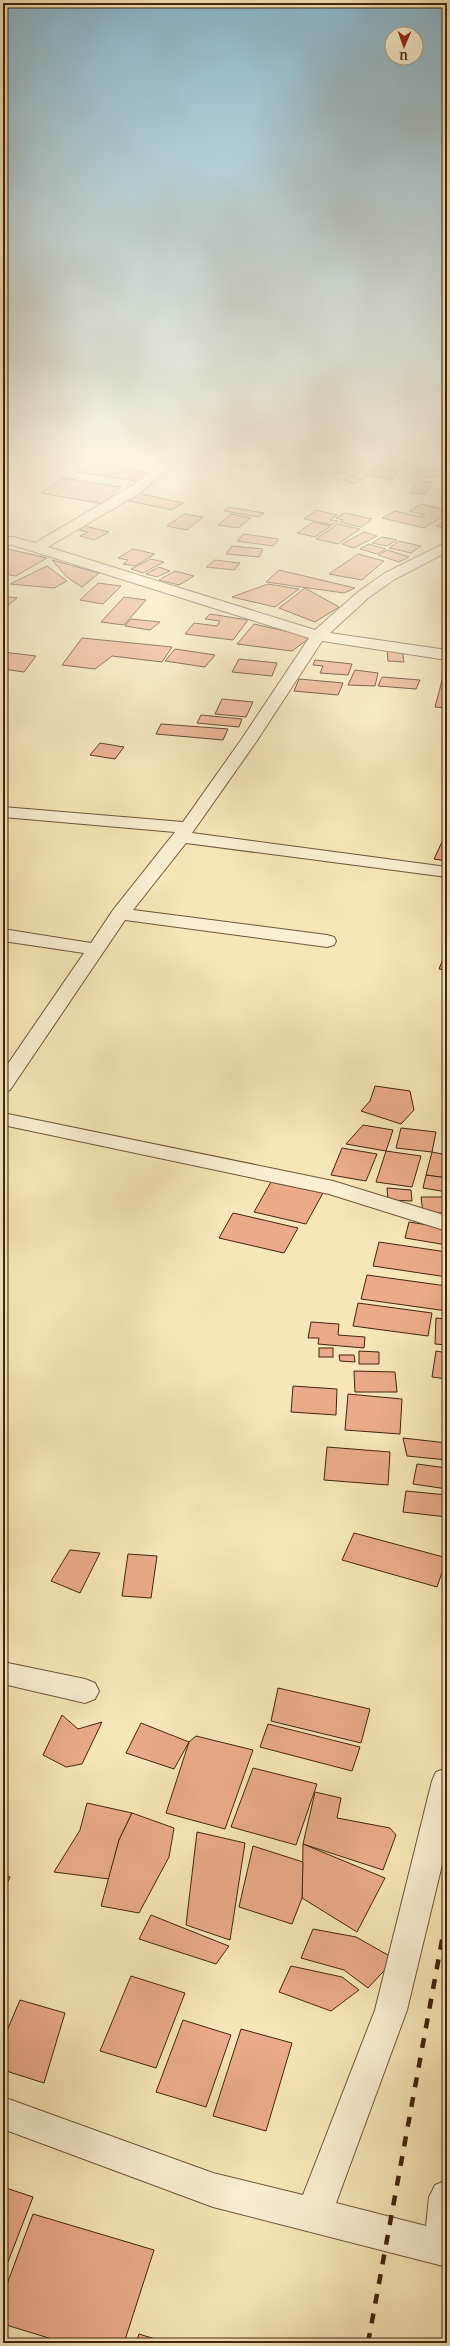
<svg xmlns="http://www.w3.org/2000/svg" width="450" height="2346" viewBox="0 0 450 2346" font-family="'IM FELL French Canon',serif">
	<rect width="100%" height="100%" fill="#f7e7b8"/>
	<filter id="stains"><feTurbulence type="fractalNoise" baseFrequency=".005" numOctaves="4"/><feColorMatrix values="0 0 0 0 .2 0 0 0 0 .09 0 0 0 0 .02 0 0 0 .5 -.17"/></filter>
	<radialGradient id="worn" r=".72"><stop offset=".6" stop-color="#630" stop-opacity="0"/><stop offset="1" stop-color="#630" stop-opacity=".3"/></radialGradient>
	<g fill="#ebab8a" stroke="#422411">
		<polygon points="233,462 265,462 257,469 231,464"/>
		<polygon points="277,462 292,462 287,466 275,464"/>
		<polygon points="312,462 337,462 322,475 301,472"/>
		<polygon points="346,462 352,462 367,465 354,476 334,472"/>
		<polygon points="98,463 149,473 137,481 77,472"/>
		<polygon points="375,467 398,471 392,480 365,475"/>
		<polygon points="420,467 442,469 438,478 415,476"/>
		<polygon points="352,476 364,479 355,484 343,480"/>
		<polygon points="63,478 121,487 103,504 41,493"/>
		<polygon points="417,481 432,482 425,494 410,493"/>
		<polygon points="137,493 183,503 172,510 125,500"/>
		<polygon points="421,504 447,510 447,514 424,528 382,518 395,511 421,517 425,515 409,511"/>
		<polygon points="228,507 264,513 259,517 224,511"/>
		<polygon points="316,510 337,515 330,520 338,521 333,525 304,519"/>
		<polygon points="345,513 372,519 361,527 340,522 343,520 336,518"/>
		<polygon points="184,514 203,517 187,530 167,526"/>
		<polygon points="231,514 251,518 238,528 218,525"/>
		<polygon points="447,520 447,529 436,526"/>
		<polygon points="313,522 331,526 315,537 297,533"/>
		<polygon points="338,524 360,529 338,544 316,539"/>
		<polygon points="85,526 109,532 94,540 80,536 88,532 79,530"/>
		<polygon points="364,532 377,536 354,548 342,544"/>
		<polygon points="243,534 279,539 273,546 237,541"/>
		<polygon points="382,537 397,540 387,546 372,543"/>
		<polygon points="399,541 421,546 411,553 389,548"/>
		<polygon points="369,544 386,549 377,554 360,549"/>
		<polygon points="232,546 263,549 259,557 226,554"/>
		<polygon points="3,548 47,558 16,576 3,574"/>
		<polygon points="133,549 155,554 135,566 123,564 128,560 118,558"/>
		<polygon points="388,550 409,557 399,562 378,555"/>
		<polygon points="358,554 384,561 362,580 329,574"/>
		<polygon points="151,559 164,562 143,573 131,569"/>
		<polygon points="52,560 99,573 82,587 68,578"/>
		<polygon points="215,560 240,563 234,570 206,567"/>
		<polygon points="47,566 67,581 54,588 10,584"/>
		<polygon points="159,567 170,571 157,577 146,574"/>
		<polygon points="279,570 355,588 344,593 266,582"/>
		<polygon points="175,571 194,576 179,585 159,580"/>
		<polygon points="98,583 121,586 103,604 80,600"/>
		<polygon points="268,584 299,589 275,607 232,597"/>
		<polygon points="305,588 339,607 315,622 279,608"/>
		<polygon points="3,596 17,598 3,609"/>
		<polygon points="124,597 146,600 124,625 101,622"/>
		<polygon points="210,614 248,620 233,640 185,634 194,623 217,626 220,621 205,619"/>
		<polygon points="131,619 160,622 150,630 125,626"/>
		<polygon points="254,624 311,637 292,651 237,644"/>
		<polygon points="82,638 172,647 162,662 112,656 95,669 62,665"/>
		<polygon points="175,649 215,655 205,667 165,661"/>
		<polygon points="387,649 402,650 404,662 388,661"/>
		<polygon points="3,652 36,656 24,672 3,669"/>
		<polygon points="239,659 277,663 272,676 232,672"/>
		<polygon points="315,660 352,664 348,675 320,673 323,666 313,665"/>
		<polygon points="355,670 378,673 375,686 348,685"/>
		<polygon points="444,673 447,673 447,708 435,707"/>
		<polygon points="382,677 420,680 416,689 378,686"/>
		<polygon points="299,679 343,683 338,695 294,691"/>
		<polygon points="222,699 253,702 246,717 215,714"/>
		<polygon points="201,715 242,719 239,727 197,723"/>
		<polygon points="161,724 228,729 223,740 156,734"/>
		<polygon points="100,743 124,747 115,759 90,755"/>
		<polygon points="442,842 447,842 447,861 434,859"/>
		<polygon points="445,954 447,954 447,970 439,969"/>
		<polygon points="375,1086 410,1091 414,1110 401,1124 361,1111 370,1101"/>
		<polygon points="363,1125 393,1130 386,1151 346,1144"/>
		<polygon points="401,1128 436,1132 432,1152 396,1148"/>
		<polygon points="342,1148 377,1154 366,1181 331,1175"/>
		<polygon points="386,1151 421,1156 412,1187 376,1182"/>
		<polygon points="432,1152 447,1155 447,1178 426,1175"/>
		<polygon points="426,1175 447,1178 447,1192 423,1188"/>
		<polygon points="271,1182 323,1193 306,1224 254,1212"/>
		<polygon points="387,1188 411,1190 412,1201 388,1200"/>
		<polygon points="421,1197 447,1197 447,1213 423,1213"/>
		<polygon points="233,1213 298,1228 284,1253 219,1238"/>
		<polygon points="409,1222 447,1228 447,1245 405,1238"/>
		<polygon points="379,1242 447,1252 447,1277 373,1266"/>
		<polygon points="367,1275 447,1286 447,1311 361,1299"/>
		<polygon points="358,1303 432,1313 428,1336 353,1326"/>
		<polygon points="436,1318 447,1319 447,1345 435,1344"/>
		<polygon points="311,1322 339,1324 338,1335 365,1337 364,1348 318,1344 319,1338 308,1338"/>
		<rect x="319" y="1348" width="14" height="9"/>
		<polygon points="359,1351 379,1352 379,1364 359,1364"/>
		<polygon points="436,1351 447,1353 447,1379 432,1377"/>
		<polygon points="339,1355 354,1355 355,1362 340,1361"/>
		<polygon points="354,1371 395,1372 397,1392 355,1392"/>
		<polygon points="293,1386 337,1389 336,1415 291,1412"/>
		<polygon points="348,1394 402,1399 400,1434 345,1430"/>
		<polygon points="403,1438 447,1443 447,1460 407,1456"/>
		<polygon points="327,1447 390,1452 388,1485 324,1480"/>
		<polygon points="417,1464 447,1468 447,1489 413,1484"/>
		<polygon points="406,1491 447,1495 447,1517 403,1512"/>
		<polygon points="354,1533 447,1558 437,1587 342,1560"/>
		<polygon points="70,1550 100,1553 80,1593 51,1581"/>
		<polygon points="128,1554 157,1556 151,1598 122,1596"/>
		<polygon points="278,1688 370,1709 361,1743 271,1721"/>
		<polygon points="62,1715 78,1729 102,1722 82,1764 66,1767 43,1755"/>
		<polygon points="141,1723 189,1742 174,1769 126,1753"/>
		<polygon points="268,1724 360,1747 352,1771 260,1747"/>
		<polygon points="196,1736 253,1750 225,1829 166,1813 189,1742"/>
		<polygon points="253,1768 317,1784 296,1845 231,1827"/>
		<polygon points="315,1792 341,1798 337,1818 390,1828 396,1835 383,1870 303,1844"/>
		<polygon points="87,1803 132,1813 119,1840 109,1879 54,1872 80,1830"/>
		<polygon points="132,1813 174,1828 169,1857 139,1913 101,1906 119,1840"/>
		<polygon points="197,1832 245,1843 230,1940 186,1925"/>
		<polygon points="303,1844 385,1878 357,1932 302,1898"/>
		<polygon points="253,1846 303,1862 302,1898 292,1924 239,1907"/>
		<polygon points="3,1875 10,1877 3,1892"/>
		<polygon points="151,1915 221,1943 229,1946 216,1964 139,1939"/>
		<polygon points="313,1929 356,1937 395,1959 368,1988 344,1970 301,1958"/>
		<polygon points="291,1966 342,1977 359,1990 331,2011 279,1992"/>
		<polygon points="131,1976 185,1993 156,2068 100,2051"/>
		<polygon points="20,2000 65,2013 44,2083 3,2070 3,2040"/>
		<polygon points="183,2020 231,2035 206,2107 156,2092"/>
		<polygon points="241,2029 292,2043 266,2131 213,2116"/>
		<polygon points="3,2187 33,2197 6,2267 3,2266"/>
		<polygon points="33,2214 154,2250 124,2343 65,2343 3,2324 3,2295"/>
		<polygon points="139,2334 168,2343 136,2343"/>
	</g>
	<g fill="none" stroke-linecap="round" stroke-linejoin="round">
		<g stroke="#6f553b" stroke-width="2">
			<g id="minor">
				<polygon points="163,462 177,462 140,493 48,547 315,630 358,592 385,573 447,542 447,552 395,579 368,598 330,633 447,650 447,660 322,641 256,742 192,833 447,867 447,877 186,843 133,910 327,935 334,937 336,941 334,945 327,947 125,920 10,1090 3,1092 3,1071 84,953 3,941 3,929 91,943 113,910 175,832 3,817 3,807 183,822 241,740 309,638 32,551 12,545 3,545 3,537 13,537 35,543 130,487"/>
				<polygon points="376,462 401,462 407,466 401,470 377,465"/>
				<polygon points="3,1113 333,1181 447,1216 447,1231 329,1194 3,1125"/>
				<polygon points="3,1662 85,1679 95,1683 99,1691 95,1699 85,1703 3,1684"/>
				<polygon points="447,1768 447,1844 407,2010 336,2203 426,2226 429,2197 435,2185 447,2180 447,2267 213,2207 3,2129 3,2097 213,2173 303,2195 375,2010 432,1781 436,1772"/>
			</g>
		</g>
		<use href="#minor" fill="#faefd1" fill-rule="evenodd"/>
		<polyline stroke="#422411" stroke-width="4.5" stroke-dasharray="10 10" stroke-linecap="butt" points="368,2343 447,1913"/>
	</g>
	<linearGradient id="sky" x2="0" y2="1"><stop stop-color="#8ab9cf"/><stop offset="0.58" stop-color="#fbf4df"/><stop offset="1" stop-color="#fbf4df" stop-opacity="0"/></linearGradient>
	<rect width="450" height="791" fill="url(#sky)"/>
	<rect width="450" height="2346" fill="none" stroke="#f7e7b8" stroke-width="16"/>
	<rect x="4" y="4" width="442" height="2338" fill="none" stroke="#422411" stroke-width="2"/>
	<rect x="8" y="8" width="434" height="2330" fill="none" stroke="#422411"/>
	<g transform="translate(404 46) rotate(182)"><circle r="19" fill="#faefd1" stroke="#b09e84"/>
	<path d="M0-3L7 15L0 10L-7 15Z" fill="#8f2418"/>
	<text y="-6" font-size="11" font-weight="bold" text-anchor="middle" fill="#422411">U</text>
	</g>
	<rect width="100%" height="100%" filter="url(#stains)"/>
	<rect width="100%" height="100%" fill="url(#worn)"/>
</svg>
